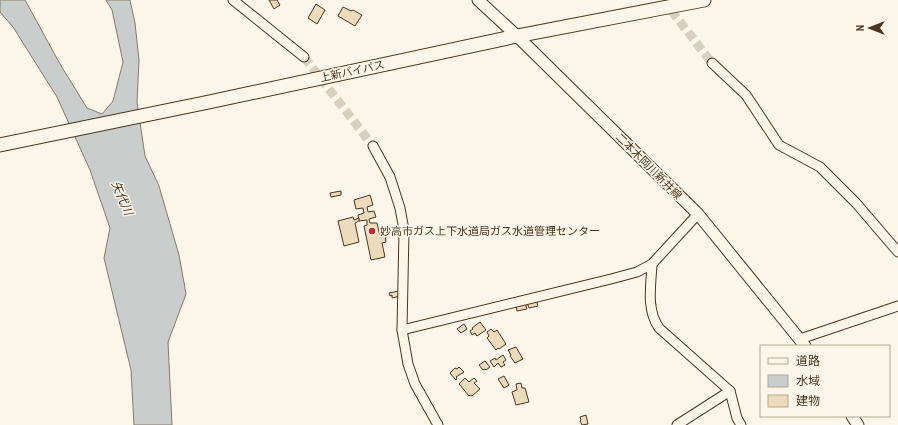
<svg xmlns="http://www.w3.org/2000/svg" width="898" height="425" viewBox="0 0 898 425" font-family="'PT Sans Narrow','Noto Sans JP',sans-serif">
	<rect width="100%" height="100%" fill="#fbf6e9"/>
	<polygon fill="#c9cecd" stroke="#887966" points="0,0 25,0 60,64 87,108 102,114 113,101 123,62 112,10 106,0 130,0 135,23 139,60 137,102 145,156 159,186 179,255 186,294 168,342 172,425 134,425 131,370 104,258 110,228 90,170 57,97 13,27 0,12"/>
	<g fill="#ecdcbc" stroke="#4a3520">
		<polygon points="269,0 277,0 280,5 274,9"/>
		<polygon points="316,4 325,10 317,24 308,18"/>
		<polygon points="343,7 351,11 353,10 362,15 355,26 338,16"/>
		<polygon points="341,191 341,195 331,197 330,193"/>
		<polygon points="370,195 373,205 367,207 368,212 374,211 376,217 369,219 370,223 377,223 380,236 385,236 386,242 382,243 385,257 371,260 364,226 367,225 367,220 359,221 358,215 364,213 363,208 356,209 354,200"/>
		<polygon points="353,217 354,220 359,218 359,221 355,223 359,242 344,246 338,221"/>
		<polygon points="399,291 400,296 392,298 392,295 390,296 389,293"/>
		<polygon points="536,300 538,306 529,308 527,303"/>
		<polygon points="525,303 527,309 517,311 516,306"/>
		<polygon points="480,322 486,330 477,336 475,333 472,335 470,331 473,329 472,328"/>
		<polygon points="464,324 467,329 461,333 457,329"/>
		<polygon points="491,329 494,332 497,330 506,344 499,349 498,348 496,350 487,338 489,336 487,332"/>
		<polygon points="516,347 523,359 515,363 510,356 511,355 508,350"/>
		<polygon points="503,355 506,360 503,362 505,365 501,367 498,363 494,367 490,361 495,358 496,360"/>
		<polygon points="485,361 490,367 486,370 485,369 483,370 479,365"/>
		<polygon points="459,367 464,372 456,377 457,378 456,380 450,373 455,368 457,369"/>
		<polygon points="504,376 509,385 504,388 498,379"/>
		<polygon points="465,378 469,382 474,378 477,381 474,383 480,389 472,396 470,395 469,396 459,384"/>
		<polygon points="521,383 522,388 525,388 529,402 516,405 512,392 517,390 516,384"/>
		<polygon points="586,415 588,424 582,425 580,421 581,420 580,417"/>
	</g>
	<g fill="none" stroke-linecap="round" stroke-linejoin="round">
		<g stroke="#d8cfc1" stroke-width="9" stroke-dasharray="9 4.5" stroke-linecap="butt">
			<polyline points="663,0 712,63"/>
			<polyline points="304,57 373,146"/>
		</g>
		<g stroke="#4a3520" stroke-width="11">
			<g id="minor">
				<polyline points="233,0 304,57"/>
				<polyline points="712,63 746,95 779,145 820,167 856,203 898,252"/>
				<polyline points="373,146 390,177 400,208 404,230 402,330 408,364 415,384 438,425"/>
				<path d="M652 264C651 286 646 309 659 328L730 391 737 418 741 425"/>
				<polyline points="402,330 611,279 637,272 652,264 698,214"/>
				<polyline points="800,339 898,306"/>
				<polyline points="677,425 730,391"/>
			</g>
		</g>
		<g stroke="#4a3520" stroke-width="13">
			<g id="major">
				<polyline points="478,0 517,36 698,214 805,346"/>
				<polyline points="852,416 858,425"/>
			</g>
		</g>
		<g stroke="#4a3520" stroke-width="15">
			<polyline id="highway" points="0,145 209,102 517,36 704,0"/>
		</g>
		<use href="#minor" stroke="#fbf6e9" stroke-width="9"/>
		<use href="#major" stroke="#fbf6e9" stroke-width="11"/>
		<use href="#highway" stroke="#fbf6e9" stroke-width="13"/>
	</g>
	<circle fill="#c62828" stroke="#fbf6e9" stroke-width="1.5" cx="372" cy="231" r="4"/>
	<g text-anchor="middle" stroke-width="3" stroke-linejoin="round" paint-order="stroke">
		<g font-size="11" fill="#4a3520" stroke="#fbf6e9">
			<text transform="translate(352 71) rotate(-12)" y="4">上新バイパス</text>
			<text transform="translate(649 166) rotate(45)" y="4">二本木岡川新井線</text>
		</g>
		<g font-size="11" fill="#4a3520" stroke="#fbf6e9" text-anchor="start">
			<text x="380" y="235">妙高市ガス上下水道局ガス水道管理センター</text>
		</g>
		<g font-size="12" font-style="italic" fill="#4a3520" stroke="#fbf6e9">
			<text transform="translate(122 198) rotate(67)" y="4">矢代川</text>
		</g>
	</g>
	<rect x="760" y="345" width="130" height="72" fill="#fbf6e9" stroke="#b4a999"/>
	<rect x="768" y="358" width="20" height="6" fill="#fbf6e9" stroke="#b4a999"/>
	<text x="796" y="365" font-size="12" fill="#4a3520">道路</text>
	<rect x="768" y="375" width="20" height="12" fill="#c9cecd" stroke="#b4a999"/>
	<text x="796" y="385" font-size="12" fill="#4a3520">水域</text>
	<rect x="768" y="395" width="20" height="12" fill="#ecdcbc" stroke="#b4a999"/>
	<text x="796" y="405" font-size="12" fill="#4a3520">建物</text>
	<g transform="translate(870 28) rotate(270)" stroke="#fbf6e9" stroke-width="3" paint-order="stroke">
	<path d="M0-3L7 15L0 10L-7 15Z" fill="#4a3520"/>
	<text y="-6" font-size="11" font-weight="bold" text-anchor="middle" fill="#4a3520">N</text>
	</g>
</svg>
